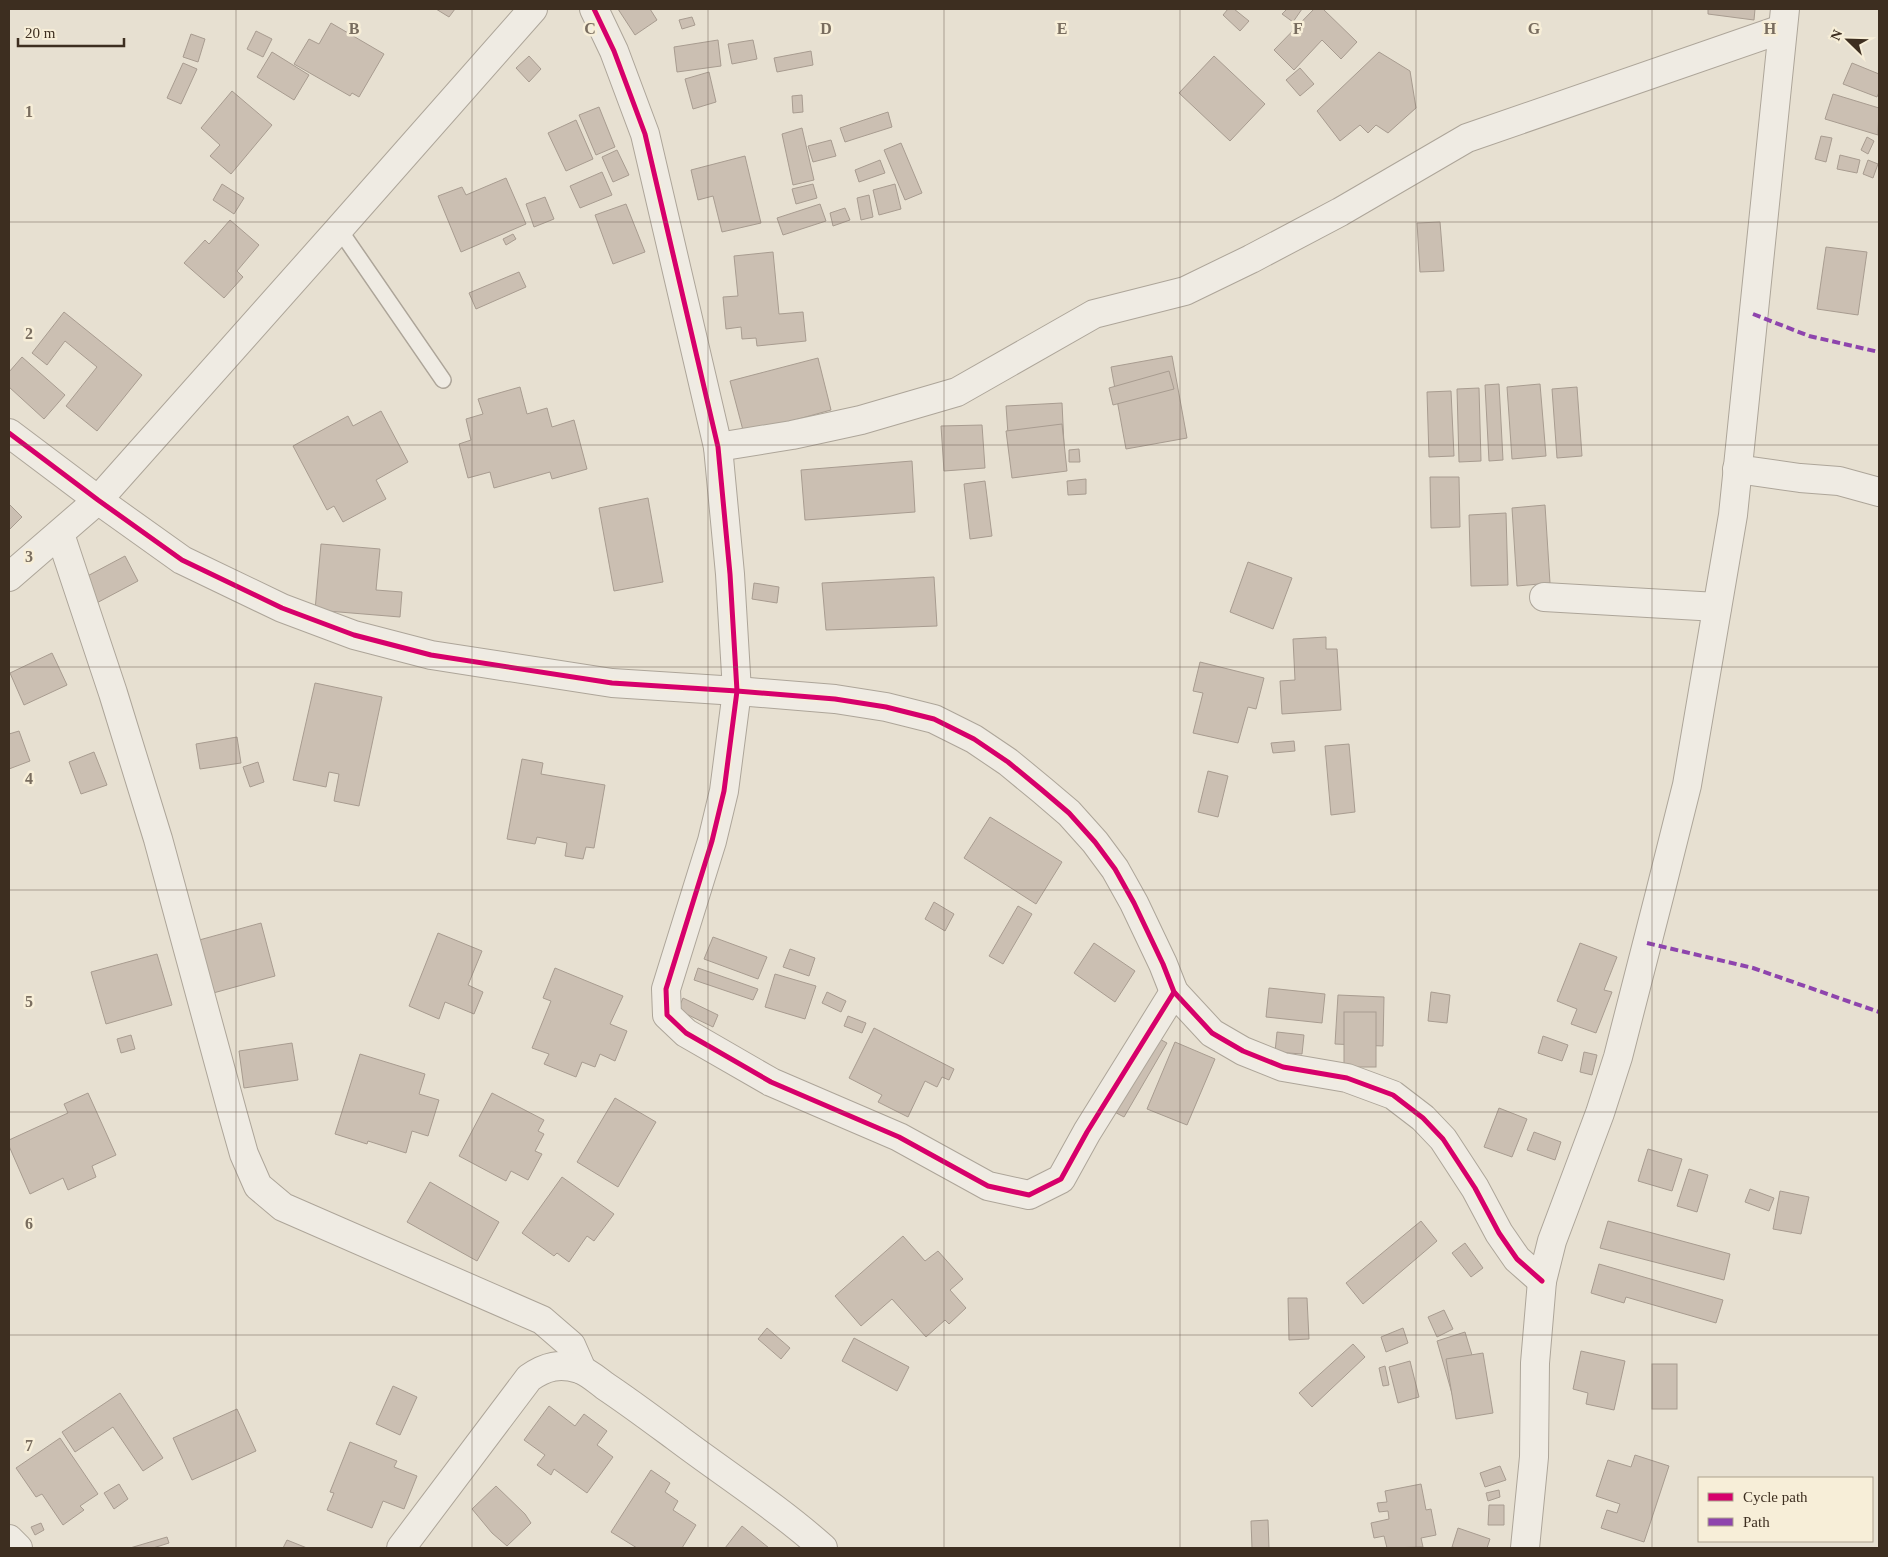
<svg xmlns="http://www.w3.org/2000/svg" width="1888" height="1557" viewBox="0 0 1888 1557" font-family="'Times New Roman',serif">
	<rect width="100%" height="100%" fill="#e7e0d1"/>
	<g fill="#cbbfb2" stroke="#a89c90">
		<polygon points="436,9 455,9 449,17"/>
		<polygon points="618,9 650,9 657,20 635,35"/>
		<polygon points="1228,9 1234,9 1249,21 1240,31 1223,15"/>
		<polygon points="1287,9 1302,9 1293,22 1282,14"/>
		<polygon points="1314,9 1323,9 1357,42 1341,59 1322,40 1294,70 1274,50"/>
		<polygon points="1708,9 1755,9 1754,20 1708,14"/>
		<polygon points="692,17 695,25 682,29 679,20"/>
		<polygon points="331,23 384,54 359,97 352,93 350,96 294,64 309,39 319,44"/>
		<polygon points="256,31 272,39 263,57 247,49"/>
		<polygon points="191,34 205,39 198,62 183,57"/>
		<polygon points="718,40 721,66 677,72 674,47"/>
		<polygon points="753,40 757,59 732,64 728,44"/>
		<polygon points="811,51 813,65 777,72 774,58"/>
		<polygon points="272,52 309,75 294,100 257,77"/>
		<polygon points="1379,52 1410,71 1416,108 1388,133 1376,125 1368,133 1360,125 1340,141 1317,111"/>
		<polygon points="529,56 541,69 529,82 516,68"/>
		<polygon points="1214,56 1265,104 1230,141 1179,93"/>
		<polygon points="183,63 197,69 181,104 167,98"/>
		<polygon points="1852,63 1879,74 1879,92 1877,97 1843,84"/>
		<polygon points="1300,68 1314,84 1300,96 1286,80"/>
		<polygon points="709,72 716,102 693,109 685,79"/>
		<polygon points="232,91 272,125 231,174 210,156 220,145 201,128"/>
		<polygon points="1833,94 1879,108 1878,135 1825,119"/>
		<polygon points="802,95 803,112 793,113 792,96"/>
		<polygon points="599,107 615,147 596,155 579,115"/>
		<polygon points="888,112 892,127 845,142 840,128"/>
		<polygon points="576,120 593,159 566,171 548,133"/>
		<polygon points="802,128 814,180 793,185 782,134"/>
		<polygon points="1821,136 1832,138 1826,162 1815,159"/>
		<polygon points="1867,137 1874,141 1868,154 1861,150"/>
		<polygon points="831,140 836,156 813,162 808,146"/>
		<polygon points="901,143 922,193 905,200 884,150"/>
		<polygon points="617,150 629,175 613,182 602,157"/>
		<polygon points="1840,155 1860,160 1857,173 1837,169"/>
		<polygon points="745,156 761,223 722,232 713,196 698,200 691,170"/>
		<polygon points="880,160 885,173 859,182 855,170"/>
		<polygon points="1868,160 1878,164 1873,178 1863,174"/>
		<polygon points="602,172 612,195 580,208 570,186"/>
		<polygon points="506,178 526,224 461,252 438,196 462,187 466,195"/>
		<polygon points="222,184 244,198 234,214 213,200"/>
		<polygon points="813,184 817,198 796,204 792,189"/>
		<polygon points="895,184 901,209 879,215 873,190"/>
		<polygon points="869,195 873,217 861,220 857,198"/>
		<polygon points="545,197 554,219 534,227 526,204"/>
		<polygon points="626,204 645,252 613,264 595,215"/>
		<polygon points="820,204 826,221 783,235 777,218"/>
		<polygon points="845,208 850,220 833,226 830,213"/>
		<polygon points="230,220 259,245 237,271 243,277 224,298 184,263 205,240 209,244"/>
		<polygon points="1440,222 1444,271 1420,272 1417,223"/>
		<polygon points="513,234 516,239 506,245 503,239"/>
		<polygon points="1826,247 1867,252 1858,315 1817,309"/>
		<polygon points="773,252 779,314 803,312 806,341 757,346 756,338 742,339 741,327 726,329 723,297 738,296 734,256"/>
		<polygon points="519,272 526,287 476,309 469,293"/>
		<polygon points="64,312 142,375 97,431 66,406 97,367 65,341 47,365 32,353"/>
		<polygon points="1172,356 1187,438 1126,449 1111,367"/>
		<polygon points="22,357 65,395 44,419 9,387 9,372"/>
		<polygon points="818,358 831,410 744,434 730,381"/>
		<polygon points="1169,371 1174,389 1113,405 1109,388"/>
		<polygon points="1499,384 1503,460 1489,461 1485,385"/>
		<polygon points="1540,384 1546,456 1512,459 1507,387"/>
		<polygon points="520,387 527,414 547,408 552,427 574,420 587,469 552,479 550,472 494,488 490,472 468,478 459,444 471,440 466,419 483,414 478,399"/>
		<polygon points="1577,387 1582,456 1557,458 1552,389"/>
		<polygon points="1479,388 1481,461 1459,462 1457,389"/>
		<polygon points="1451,391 1454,456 1429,457 1427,392"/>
		<polygon points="1062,403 1064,445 1009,448 1006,406"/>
		<polygon points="381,411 408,462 376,480 386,499 343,522 334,506 327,510 293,446 348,416 353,426"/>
		<polygon points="1062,424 1067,471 1012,478 1006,431"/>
		<polygon points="982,425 985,468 944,471 941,426"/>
		<polygon points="1079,449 1080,462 1069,462 1069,450"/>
		<polygon points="912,461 915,512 805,520 801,470"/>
		<polygon points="1430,477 1459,477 1460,527 1431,528"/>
		<polygon points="1086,479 1086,494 1068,495 1067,481"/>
		<polygon points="985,481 992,536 970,539 964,484"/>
		<polygon points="648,498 663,582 614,591 599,508"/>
		<polygon points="9,504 22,517 9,530"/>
		<polygon points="1545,505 1550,583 1517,586 1512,508"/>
		<polygon points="1506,513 1508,585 1471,586 1469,515"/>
		<polygon points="321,544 380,549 376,590 402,592 400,617 315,610"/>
		<polygon points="125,556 138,581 91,606 78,581"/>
		<polygon points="1248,562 1292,578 1273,629 1230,612"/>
		<polygon points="934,577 937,626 826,630 822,583"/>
		<polygon points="754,583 779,587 777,603 752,599"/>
		<polygon points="1326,637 1326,649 1337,649 1341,710 1282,714 1280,681 1295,680 1293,639"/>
		<polygon points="52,653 67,685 24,705 10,673"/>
		<polygon points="1200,662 1264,678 1256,709 1248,707 1238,743 1193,733 1203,693 1193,691"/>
		<polygon points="315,683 382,697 359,806 334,801 339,774 329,772 326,787 293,780"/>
		<polygon points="19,731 30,761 9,769 9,734"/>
		<polygon points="237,737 241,763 200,769 196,744"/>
		<polygon points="1294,741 1295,751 1273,753 1271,743"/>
		<polygon points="1349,744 1355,812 1331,815 1325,746"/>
		<polygon points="94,752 107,785 81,794 69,762"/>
		<polygon points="522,759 543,763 541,774 605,785 594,848 586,847 583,859 565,856 567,843 537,837 535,844 507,839"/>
		<polygon points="258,762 264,782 250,787 243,767"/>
		<polygon points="1208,771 1228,776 1218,817 1198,812"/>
		<polygon points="990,817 1062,862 1036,904 964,858"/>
		<polygon points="934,902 954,914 945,931 925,919"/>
		<polygon points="1018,906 1032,914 1003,964 989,956"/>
		<polygon points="261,923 275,976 206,995 192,942"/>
		<polygon points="438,933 482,951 468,985 483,992 474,1014 445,1002 439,1019 409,1006"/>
		<polygon points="713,937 767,957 758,979 704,959"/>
		<polygon points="1094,943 1135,971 1115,1002 1074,973"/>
		<polygon points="1580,943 1617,957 1604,990 1612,992 1596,1033 1571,1024 1577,1009 1557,1001"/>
		<polygon points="790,949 815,958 809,976 783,967"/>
		<polygon points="157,954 172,1005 106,1024 91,972"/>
		<polygon points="555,968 623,996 610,1024 627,1031 615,1061 600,1054 595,1067 582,1062 576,1077 544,1064 549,1054 532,1048 551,1001 543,998"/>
		<polygon points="698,968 758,989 753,1000 694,980"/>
		<polygon points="775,974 816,986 805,1019 765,1007"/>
		<polygon points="1269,988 1325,994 1322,1023 1266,1017"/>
		<polygon points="827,992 846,1001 841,1012 822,1003"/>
		<polygon points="1431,992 1450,995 1447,1023 1428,1021"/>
		<polygon points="1338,995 1384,997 1383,1046 1335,1044"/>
		<polygon points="683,998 718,1015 713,1027 678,1010"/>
		<rect x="1344" y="1012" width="32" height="55"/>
		<polygon points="848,1016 866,1023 862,1033 844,1026"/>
		<polygon points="874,1028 954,1069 949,1080 942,1077 937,1087 925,1081 908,1117 878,1102 882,1095 849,1078"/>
		<polygon points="1277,1032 1304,1035 1302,1054 1275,1052"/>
		<polygon points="131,1035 135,1049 121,1053 117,1039"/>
		<polygon points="1152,1035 1167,1043 1124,1117 1109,1109"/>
		<polygon points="1543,1036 1568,1045 1562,1061 1538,1053"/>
		<polygon points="1175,1042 1215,1059 1187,1125 1147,1109"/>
		<polygon points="292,1043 298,1080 244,1088 239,1051"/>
		<polygon points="1584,1052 1597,1055 1592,1075 1580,1072"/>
		<polygon points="360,1054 425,1074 419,1094 439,1100 428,1136 412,1131 406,1153 368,1141 367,1144 335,1134"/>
		<polygon points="88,1093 116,1155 92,1166 96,1177 68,1190 63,1178 30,1194 9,1146 9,1140 68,1113 64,1104"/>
		<polygon points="492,1093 544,1120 538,1131 544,1134 535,1151 542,1154 528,1180 511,1171 506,1181 459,1156"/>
		<polygon points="615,1098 656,1122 618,1187 577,1162"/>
		<polygon points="1499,1108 1527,1119 1512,1157 1484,1147"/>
		<polygon points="1534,1132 1561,1142 1555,1160 1527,1150"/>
		<polygon points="1648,1149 1682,1159 1672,1191 1638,1181"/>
		<polygon points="1689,1169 1708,1175 1697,1212 1677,1206"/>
		<polygon points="562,1177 614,1214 594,1241 587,1236 569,1262 557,1253 554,1256 522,1233"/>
		<polygon points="430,1182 499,1222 477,1261 407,1222"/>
		<polygon points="1750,1189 1774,1198 1769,1211 1745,1202"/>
		<polygon points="1780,1191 1809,1197 1801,1234 1773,1229"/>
		<polygon points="1421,1221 1437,1241 1363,1304 1346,1283"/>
		<polygon points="1608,1221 1730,1254 1724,1280 1600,1248"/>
		<polygon points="903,1236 925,1261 938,1251 963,1279 950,1290 966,1308 949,1324 945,1320 926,1337 892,1299 861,1326 835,1296"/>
		<polygon points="1465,1243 1483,1268 1471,1277 1452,1253"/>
		<polygon points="1599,1264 1723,1300 1716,1323 1626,1297 1624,1303 1591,1293"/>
		<polygon points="1288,1298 1307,1298 1309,1339 1289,1340"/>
		<polygon points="1444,1310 1453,1329 1437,1337 1428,1317"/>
		<polygon points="767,1328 790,1348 781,1359 758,1339"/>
		<polygon points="1403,1328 1408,1343 1386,1352 1381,1337"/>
		<polygon points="1465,1332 1482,1388 1453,1397 1437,1341"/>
		<polygon points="854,1338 909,1367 897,1391 842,1361"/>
		<polygon points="1353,1344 1365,1357 1312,1407 1299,1393"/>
		<polygon points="1581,1351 1625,1361 1614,1410 1586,1404 1588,1393 1573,1389"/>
		<polygon points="1483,1353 1493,1413 1456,1419 1446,1359"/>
		<polygon points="1410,1361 1419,1397 1398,1403 1389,1367"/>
		<rect x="1652" y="1364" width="25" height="45"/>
		<polygon points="1385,1366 1389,1385 1383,1386 1379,1368"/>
		<polygon points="393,1386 417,1397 400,1435 376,1424"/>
		<polygon points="120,1393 163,1458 143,1471 113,1427 75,1452 62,1432"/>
		<polygon points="549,1406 575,1426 584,1414 607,1431 597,1445 613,1457 587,1493 554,1469 551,1475 537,1465 545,1455 524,1440"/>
		<polygon points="237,1409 256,1451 192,1480 173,1438"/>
		<polygon points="60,1438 98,1494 80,1506 84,1510 63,1525 42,1494 36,1497 16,1468"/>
		<polygon points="350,1442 397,1461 394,1467 417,1476 404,1509 383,1501 372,1528 327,1510 334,1493 330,1492"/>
		<polygon points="1635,1455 1669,1466 1644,1542 1601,1528 1607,1510 1617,1513 1620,1504 1596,1496 1608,1460 1631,1467"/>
		<polygon points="1500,1466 1506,1480 1485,1487 1480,1473"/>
		<polygon points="651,1470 670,1483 665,1492 678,1501 673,1510 696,1525 682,1548 637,1548 611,1532"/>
		<polygon points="119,1484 128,1499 114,1509 104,1493"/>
		<polygon points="1421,1484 1426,1510 1431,1509 1436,1535 1421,1538 1423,1547 1387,1548 1384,1536 1374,1538 1371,1523 1389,1519 1388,1511 1379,1512 1377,1503 1387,1502 1385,1491"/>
		<polygon points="496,1486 525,1514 531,1523 507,1546 492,1533 472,1509"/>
		<polygon points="1499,1490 1500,1497 1488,1501 1486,1493"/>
		<polygon points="1489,1505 1504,1505 1504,1525 1488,1525"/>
		<polygon points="1268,1520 1269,1548 1252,1548 1251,1521"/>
		<polygon points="41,1523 44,1530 35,1535 31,1527"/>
		<polygon points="742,1526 769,1548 725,1548"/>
		<polygon points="1458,1528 1490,1539 1487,1548 1457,1548 1452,1547"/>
		<polygon points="167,1537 169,1543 153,1548 130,1548"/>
		<polygon points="287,1540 307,1548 283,1548"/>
	</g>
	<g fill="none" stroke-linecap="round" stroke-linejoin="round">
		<g stroke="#ada599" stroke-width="18">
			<polyline id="service" points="339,229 443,380"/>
		</g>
		<g stroke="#ada599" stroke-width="30">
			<g id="minor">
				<polyline points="594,9 614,51 645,134 718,447 730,574 737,691 724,791 712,841 666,989 667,1015 686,1033 771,1082 899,1137 988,1186 1029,1195 1061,1179 1087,1132 1174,992"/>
				<polyline points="9,433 98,500 182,560 282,608 354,635 431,655 612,683 737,691 835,699 886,707 934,719 974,739 1008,762 1042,790 1069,813 1095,842 1115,869 1134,903 1163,964 1174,992 1212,1033 1243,1051 1283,1067 1347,1078 1393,1095 1423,1118 1443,1139 1475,1188 1499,1233 1517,1259 1542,1281"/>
				<polyline points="718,447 792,435 861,420 957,392 1094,314 1185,291 1251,259 1340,212 1467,138 1782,29"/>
				<polyline points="1737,469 1800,478 1839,481 1879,492"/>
				<polyline points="60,534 113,693 158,839 233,1115 244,1154 258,1186 283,1207 542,1320 571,1345 582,1370"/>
				<polyline points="9,577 98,500 339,229 533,9"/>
				<polyline points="1544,597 1717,607"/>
				<polyline points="9,1539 18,1548"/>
				<path d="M401 1548 529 1378C546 1366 560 1363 579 1369 588 1372 597 1380 605 1386 629 1402 653 1420 676 1437 725 1474 777 1507 823 1548"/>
				<polyline points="1525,1548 1534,1457 1535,1363 1542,1281 1552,1241 1600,1113 1618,1057 1660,893 1687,785 1733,515 1785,9"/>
			</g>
		</g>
		<use href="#service" stroke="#efebe3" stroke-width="15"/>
		<use href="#minor" stroke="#efebe3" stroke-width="28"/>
		<g stroke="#8e44ad" stroke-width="4" stroke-dasharray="8 4" stroke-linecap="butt">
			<polyline points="1753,314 1809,336 1879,352"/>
			<polyline points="1647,943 1753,968 1879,1012"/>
		</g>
		<g stroke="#f7eed8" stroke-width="8">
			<g id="cycleway">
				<polyline points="594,9 614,51 645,134 718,447 730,574 737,691 724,791 712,841 666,989 667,1015 686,1033 771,1082 899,1137 988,1186 1029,1195 1061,1179 1087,1132 1174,992"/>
				<polyline points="9,433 98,500 182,560 282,608 354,635 431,655 612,683 737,691 835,699 886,707 934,719 974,739 1008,762 1042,790 1069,813 1095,842 1115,869 1134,903 1163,964 1174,992 1212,1033 1243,1051 1283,1067 1347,1078 1393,1095 1423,1118 1443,1139 1475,1188 1499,1233 1517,1259 1542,1281"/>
			</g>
		</g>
		<use href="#cycleway" stroke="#d6006c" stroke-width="5"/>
	</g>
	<path fill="none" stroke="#786c5e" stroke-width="1" stroke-opacity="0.55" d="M236 9V1548M472 9V1548M708 9V1548M944 9V1548M1180 9V1548M1416 9V1548M1652 9V1548M9 222H1879M9 445H1879M9 667H1879M9 890H1879M9 1112H1879M9 1335H1879"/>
	<g font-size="16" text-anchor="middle" font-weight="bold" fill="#786c5e" stroke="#f7eed8" stroke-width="5" stroke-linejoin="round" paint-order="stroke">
		<text x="354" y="34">B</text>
		<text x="590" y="34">C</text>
		<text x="826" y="34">D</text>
		<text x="1062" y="34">E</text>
		<text x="1298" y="34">F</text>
		<text x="1534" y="34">G</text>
		<text x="1770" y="34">H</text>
		<text x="29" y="117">1</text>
		<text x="29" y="339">2</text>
		<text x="29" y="562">3</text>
		<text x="29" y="784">4</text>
		<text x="29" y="1007">5</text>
		<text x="29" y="1229">6</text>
		<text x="29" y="1451">7</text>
	</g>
	<rect width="1888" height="1557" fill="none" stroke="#3d2e20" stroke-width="20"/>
	<rect x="1698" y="1477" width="175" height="65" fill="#f7eed8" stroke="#ada18e"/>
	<rect x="1708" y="1493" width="25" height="8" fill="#d6006c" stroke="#ada18e"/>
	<text x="1743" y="1502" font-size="15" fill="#3d2e20">Cycle path</text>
	<rect x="1708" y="1518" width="25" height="8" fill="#8e44ad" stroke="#ada18e"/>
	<text x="1743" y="1527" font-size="15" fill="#3d2e20">Path</text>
	<g transform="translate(1848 40) rotate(293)" stroke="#f7eed8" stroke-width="4" paint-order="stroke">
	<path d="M0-4L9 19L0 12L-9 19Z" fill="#3d2e20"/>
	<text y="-8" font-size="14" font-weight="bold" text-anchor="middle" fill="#3d2e20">N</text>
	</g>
	<path d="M18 38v8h106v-8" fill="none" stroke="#3d2e20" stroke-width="2.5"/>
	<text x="25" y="38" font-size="15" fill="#3d2e20" stroke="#f7eed8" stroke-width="4" paint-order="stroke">20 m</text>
</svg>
